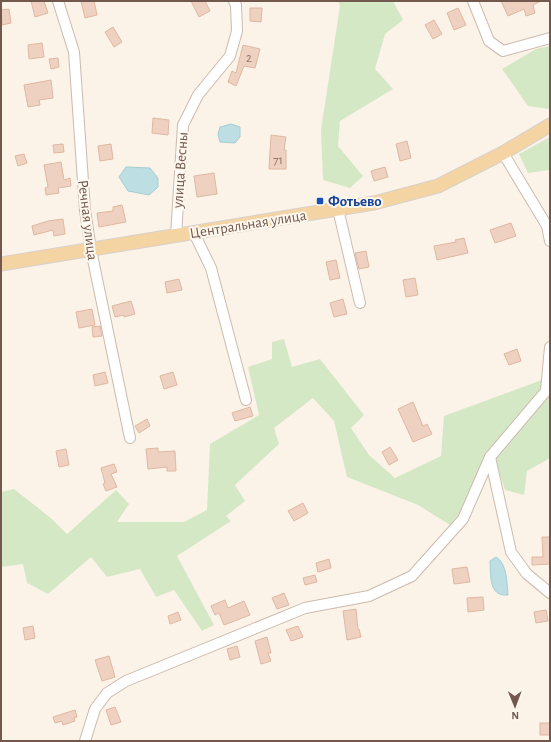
<svg xmlns="http://www.w3.org/2000/svg" width="551" height="742" viewBox="0 0 551 742" font-family="'Alegreya Sans',sans-serif">
	<rect width="100%" height="100%" fill="#fbf3e7"/>
	<g fill="#d5e8c6">
		<polygon points="338,1 393,1 403,20 385,34 375,69 393,89 340,121 338,146 363,176 350,188 323,180 321,130 340,6"/>
		<polygon points="550,46 550,108 548,109 528,106 502,69 536,49"/>
		<polygon points="550,137 550,170 528,173 519,154"/>
		<polygon points="284,339 292,367 320,359 364,415 351,428 369,455 395,478 441,456 444,416 550,377 550,458 527,471 524,495 505,490 492,450 471,499 450,525 418,505 347,477 334,421 313,398 274,428 279,444 235,485 245,501 226,516 231,521 177,556 214,625 202,631 174,590 156,597 140,569 107,577 91,557 48,594 27,583 23,564 1,567 1,492 14,489 52,519 67,534 116,490 129,504 117,522 184,522 207,510 210,444 259,415 248,367 272,359 272,342"/>
	</g>
	<g fill="#bddfe3" stroke="#a4ced4">
		<polygon points="231,124 240,127 240,137 235,143 220,142 218,134 220,127"/>
		<polygon points="126,167 150,168 158,178 158,187 149,195 128,191 119,177"/>
		<path d="M496 557C507 563 507 583 508 595 488 597 491 574 490 561Z"/>
	</g>
	<g fill="#eed1c0" stroke="#e0b8a2">
		<polygon points="31,1 44,1 48,13 35,17"/>
		<polygon points="81,1 94,1 97,15 85,18"/>
		<polygon points="191,1 205,1 210,11 199,17"/>
		<polygon points="501,1 541,1 533,5 535,13 526,16 524,9 508,16"/>
		<polygon points="250,8 262,8 261,22 250,21"/>
		<polygon points="458,8 466,25 454,30 447,13"/>
		<polygon points="9,9 11,23 2,25 1,10"/>
		<polygon points="434,20 442,34 433,39 425,25"/>
		<polygon points="113,27 122,42 114,47 105,32"/>
		<polygon points="42,43 44,57 29,59 28,45"/>
		<polygon points="243,45 260,49 255,68 244,66 236,86 228,82 232,71 236,73"/>
		<polygon points="58,58 59,67 51,69 49,59"/>
		<polygon points="51,80 53,98 39,100 40,105 28,107 24,85"/>
		<polygon points="153,118 169,120 168,135 152,133"/>
		<polygon points="271,135 286,137 284,150 286,150 286,169 269,169"/>
		<polygon points="407,141 411,158 400,161 396,144"/>
		<polygon points="63,144 64,152 54,153 53,145"/>
		<polygon points="111,144 113,159 100,161 98,146"/>
		<polygon points="24,154 27,163 18,166 15,156"/>
		<polygon points="61,162 64,180 70,178 71,186 58,188 59,193 46,195 45,188 48,187 44,165"/>
		<polygon points="385,167 388,177 374,181 371,171"/>
		<polygon points="214,173 217,194 197,197 194,176"/>
		<polygon points="122,205 126,222 99,227 97,213 113,211 113,207"/>
		<polygon points="63,219 65,234 54,236 53,230 34,235 32,226 48,221"/>
		<polygon points="511,223 516,236 495,243 490,230"/>
		<polygon points="464,238 468,253 437,260 434,246 456,242 455,240"/>
		<polygon points="366,251 369,267 359,269 355,253"/>
		<polygon points="336,260 340,278 330,280 326,262"/>
		<polygon points="415,278 418,295 406,297 403,280"/>
		<polygon points="179,279 182,290 167,293 165,282"/>
		<polygon points="343,299 347,314 334,317 330,303"/>
		<polygon points="131,301 135,314 124,317 124,315 115,317 112,306"/>
		<polygon points="92,309 95,325 79,328 76,312"/>
		<polygon points="100,326 102,336 93,337 92,327"/>
		<polygon points="517,349 521,361 509,365 504,354"/>
		<polygon points="105,372 108,383 95,386 93,375"/>
		<polygon points="173,372 177,385 164,389 160,376"/>
		<polygon points="413,402 423,426 427,424 432,434 413,442 398,409"/>
		<polygon points="250,407 253,416 235,421 232,413"/>
		<polygon points="147,419 150,426 139,433 135,426"/>
		<polygon points="390,447 398,460 389,465 382,452"/>
		<polygon points="158,448 158,452 175,451 176,471 167,471 167,467 148,469 146,449"/>
		<polygon points="66,449 69,465 59,467 56,451"/>
		<polygon points="114,464 117,472 111,474 117,487 106,491 103,484 105,483 101,468"/>
		<polygon points="303,503 308,513 294,521 288,511"/>
		<polygon points="542,537 550,537 550,564 532,565 532,557 543,557"/>
		<polygon points="329,559 331,568 318,572 316,563"/>
		<polygon points="467,567 470,582 454,584 452,569"/>
		<polygon points="315,575 317,582 305,585 303,578"/>
		<polygon points="284,593 289,605 277,609 272,598"/>
		<polygon points="483,597 484,610 468,612 467,598"/>
		<polygon points="225,600 228,608 244,601 250,615 224,625 219,613 215,615 211,606"/>
		<polygon points="356,609 358,629 359,629 361,637 347,640 343,611"/>
		<polygon points="546,610 548,621 536,623 534,612"/>
		<polygon points="178,612 181,620 170,624 168,616"/>
		<polygon points="33,626 35,638 25,640 23,628"/>
		<polygon points="298,626 303,637 291,641 286,630"/>
		<polygon points="267,637 271,653 268,653 271,661 261,664 255,641"/>
		<polygon points="237,646 240,657 230,660 227,649"/>
		<polygon points="109,656 115,677 102,681 95,660"/>
		<polygon points="115,707 121,722 111,725 106,710"/>
		<polygon points="75,710 77,717 74,718 75,721 63,725 62,721 55,723 53,717"/>
		<rect x="540" y="723" width="10" height="12"/>
	</g>
	<g fill="none" stroke-linecap="round" stroke-linejoin="round">
		<g stroke="#ccbaae" stroke-width="12">
			<g id="minor">
				<polyline points="58,1 74,52 85,210 91,250 130,438"/>
				<polyline points="473,1 489,41 503,51 550,38"/>
				<polyline points="503,153 547,226 550,241"/>
				<polyline points="338,209 360,303"/>
				<polyline points="194,233 211,268 246,400"/>
				<polyline points="176,236 183,125 198,95 230,56 237,31 236,5 234,1"/>
				<polyline points="490,457 511,552 527,574 550,593"/>
				<polyline points="85,741 95,709 107,693 126,681 305,608 369,596 412,576 463,519 490,457 546,391 550,347"/>
			</g>
		</g>
		<g stroke="#d8d1cd" stroke-width="15">
			<polyline id="major" points="1,264 374,203 438,186 503,153 550,125"/>
		</g>
		<use href="#minor" stroke="#fff" stroke-width="10"/>
		<use href="#major" stroke="#f5d4a4" stroke-width="13"/>
	</g>
	<rect fill="#1a4fb4" stroke="#fef7ed" stroke-width="1.5" x="316" y="197" width="8" height="8" rx="2"/>
	<g text-anchor="middle" stroke-width="4" stroke-linejoin="round" paint-order="stroke">
		<g font-size="13" fill="#92776a">
			<text x="249" y="62">2</text>
			<text x="278" y="164">71</text>
		</g>
		<g font-size="15" fill="#73594d" stroke="#fef7ed">
			<text transform="translate(180 170) rotate(-86)" y="5">улица Весны</text>
			<text transform="translate(88 220) rotate(83)" y="5">Речная улица</text>
			<text transform="translate(248 224) rotate(-9)" y="5">Центральная улица</text>
		</g>
		<g font-size="15" font-weight="bold" fill="#164399" stroke="#fef7ed" text-anchor="start">
			<text x="328" y="206">Фотьево</text>
		</g>
	</g>
	<rect width="551" height="742" fill="none" stroke="#73594d" stroke-width="4"/>
	<g transform="translate(515 706) rotate(179)" stroke="#fef7ed" stroke-width="3" paint-order="stroke">
	<path d="M0-3L7 15L0 10L-7 15Z" fill="#73594d"/>
	<text y="-6" font-size="11" font-weight="bold" text-anchor="middle" fill="#73594d">N</text>
	</g>
</svg>
